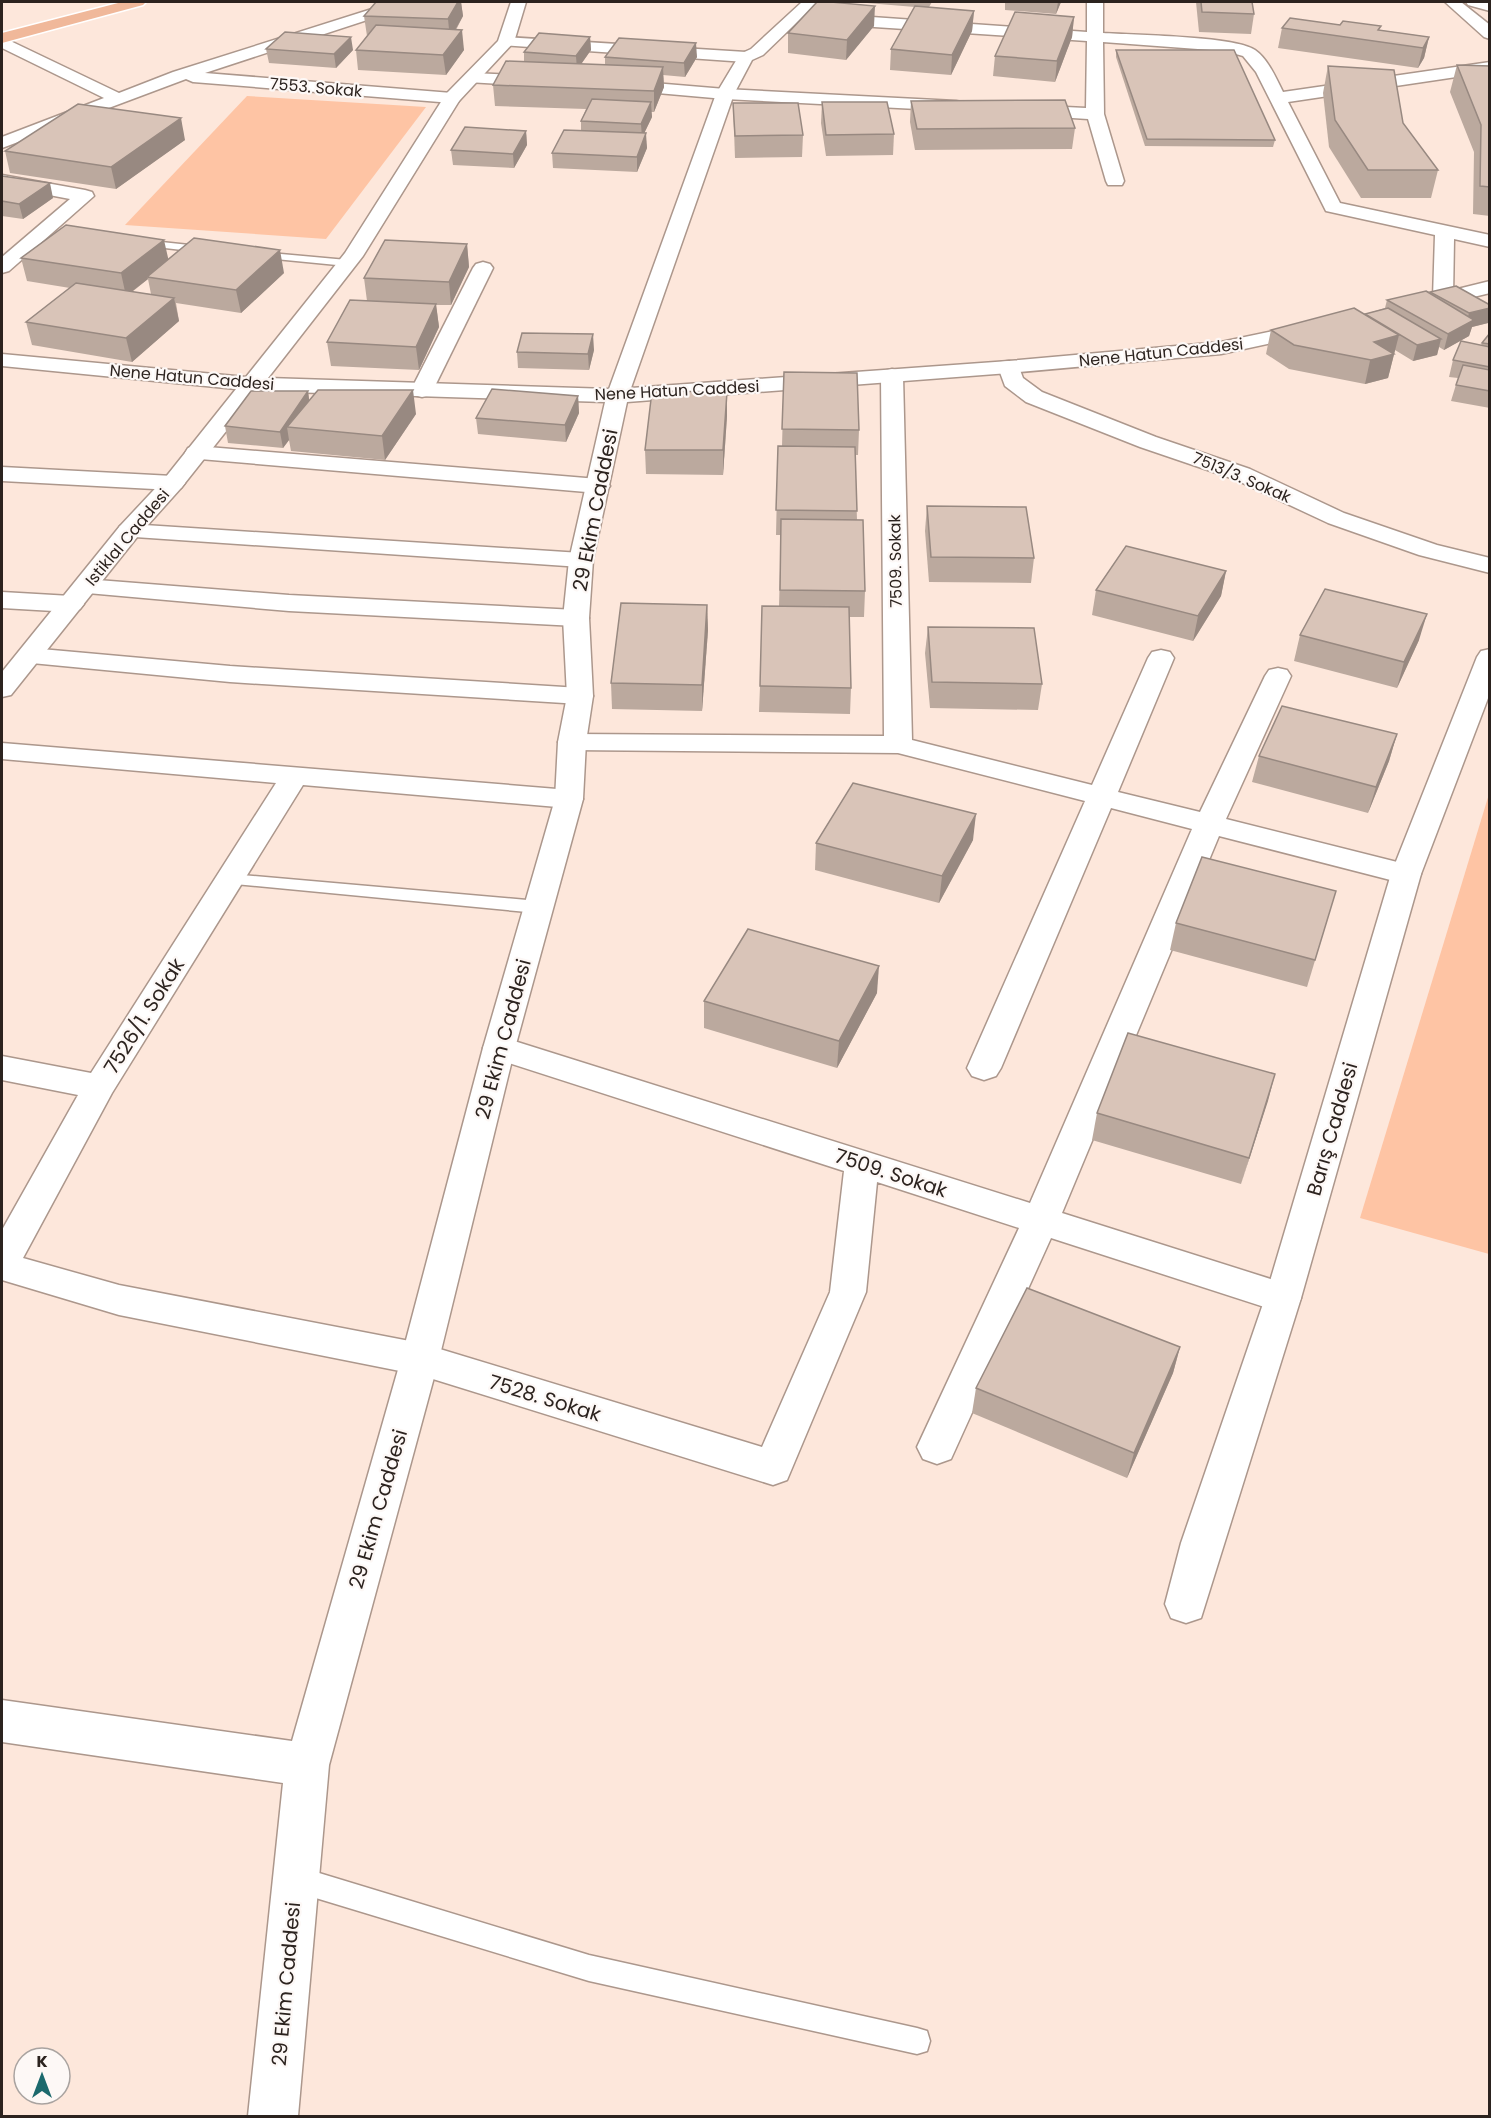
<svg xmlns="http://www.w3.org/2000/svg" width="1491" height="2118" viewBox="0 0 1491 2118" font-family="Poppins,sans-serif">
	<rect width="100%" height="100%" fill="#fde7db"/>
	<g fill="#fec4a4">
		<polygon points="247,96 426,107 326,239 125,225"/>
		<polygon points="1489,794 1489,1254 1360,1218"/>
	</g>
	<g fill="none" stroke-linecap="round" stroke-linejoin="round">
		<g stroke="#ac978c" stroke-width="3">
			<g id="service">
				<polygon points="143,240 208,247 213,250 208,253 139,245 138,243"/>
				<polygon points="259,252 347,260 352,263 347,266 255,257 255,253"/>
				<polygon points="230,874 538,901 544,903 546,907 544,911 538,913 224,883 222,879 224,875"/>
				<polygon points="296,1866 589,1955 917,2028 927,2031 930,2041 927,2051 917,2054 589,1981 296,1892 287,1888 283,1879 287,1870"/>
			</g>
		</g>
		<g stroke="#ac978c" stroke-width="3">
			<g id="minor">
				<polygon points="394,2 416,2 413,5 205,73 452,93 458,94 461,98 458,102 452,103 193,82 186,79 2,148 2,137 104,98 2,48 2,37 119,93 173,72"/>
				<path d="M1087 2H1103V33C1132 35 1235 36 1255 50 1268 59 1276 78 1283 92L1490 62V72L1288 102 1340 203 1490 235V247L1454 239 1453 298 1450 302H1436L1433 298 1435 235 1326 211 1256 72 1243 56 1225 51 1103 42 1104 114 1124 181 1122 185H1108L1106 181 1088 119 1025 115 1019 114 1016 110 1019 106 1025 105 1086 108 1087 41 829 24 821 19 829 14 1087 32Z"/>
				<polygon points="1445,2 1461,2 1490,25 1490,39 1484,37"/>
				<polygon points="506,37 746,52 754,57 746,62 500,45 498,42 500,39"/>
				<polygon points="473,73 539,76 547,81 539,86 467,82 465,78 467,74"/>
				<polygon points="618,80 725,89 956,101 962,102 965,106 962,110 956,111 725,99 612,89 610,85 612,81"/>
				<polygon points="2,175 85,190 92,192 94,196 9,271 2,273 2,257 70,199 2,186"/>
				<polygon points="483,262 490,264 493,268 433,390 430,395 422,397 414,395 411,390 473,268 476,264"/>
				<polygon points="1009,361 1017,362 1023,378 1042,392 1156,437 1250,469 1344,513 1437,545 1490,558 1490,573 1419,555 1328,523 1234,479 1140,447 1026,402 1005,386 998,367 1001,362"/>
				<polygon points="892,369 900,371 903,376 912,740 1092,785 1148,658 1152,652 1161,650 1170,652 1174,658 1118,792 1200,812 1265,676 1269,670 1278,668 1287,670 1291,676 1226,819 1417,867 1421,874 1417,881 1406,884 1219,836 1062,1213 1296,1287 1301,1298 1296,1309 1283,1313 1051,1238 951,1459 937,1464 923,1459 917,1447 1019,1228 877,1182 866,1292 787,1480 773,1485 420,1375 119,1315 2,1280 2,1230 78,1095 2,1080 2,1056 91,1073 276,783 2,759 2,743 569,790 579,793 583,799 579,805 569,808 303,785 112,1093 23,1258 119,1285 420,1343 762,1447 830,1292 844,1171 487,1056 483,1048 487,1040 499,1036 511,1040 1030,1203 1192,829 1111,808 1001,1068 996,1076 984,1080 972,1076 967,1068 1085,801 898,753 572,750 562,748 558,742 562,736 572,734 884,736 881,376 884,371"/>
				<polygon points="196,446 598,479 606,481 610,486 606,491 598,493 188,458 185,453 188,448"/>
				<polygon points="2,467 173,476 181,478 185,483 181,488 173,490 2,481"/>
				<polygon points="129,524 581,553 590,555 593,560 590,565 581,567 120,536 117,531 120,526"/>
				<polygon points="85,579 289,595 576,610 585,613 589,618 585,623 576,626 289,611 76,592 72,587 76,582"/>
				<polygon points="2,592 71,596 80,599 84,604 80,609 71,612 2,608"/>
				<polygon points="30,648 230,666 580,688 590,690 593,696 590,702 580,704 230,682 21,662 17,656 21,650"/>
			</g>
		</g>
		<g stroke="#ac978c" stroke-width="3">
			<g id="tertiary">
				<polygon points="511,2 526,2 514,42 459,101 363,256 268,378 609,389 716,94 740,54 751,49 802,2 818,2 763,55 752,60 734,94 631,388 1009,361 1221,342 1312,323 1319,325 1322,329 1319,333 1221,354 1009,373 627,402 593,560 589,618 593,696 586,742 583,799 515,1048 439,1359 329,1765 298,2116 248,2116 283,1783 2,1742 2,1700 292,1741 401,1359 483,1048 555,799 558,742 567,696 563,618 569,560 605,402 258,391 181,488 138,536 11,695 2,697 2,672 120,526 165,478 236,389 2,366 2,354 246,377 345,253 446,94 498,41"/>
				<polygon points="1466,2 1490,2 1490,11 1468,5"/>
				<polygon points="1490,281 1490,293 1424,309 1417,307 1414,303 1417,299"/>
				<polygon points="1490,649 1490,693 1421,874 1301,1298 1201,1618 1186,1623 1171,1618 1165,1604 1181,1543 1265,1298 1391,874 1477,657 1481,651"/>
			</g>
		</g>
		<g stroke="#fff" stroke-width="3">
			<polygon id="trunk" points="122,2 146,2 143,5 2,43 2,33"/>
		</g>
		<use href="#service" fill="#fff" fill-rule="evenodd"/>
		<use href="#minor" fill="#fff" fill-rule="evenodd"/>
		<use href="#tertiary" fill="#fff" fill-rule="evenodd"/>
		<use href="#trunk" fill="#f0b89a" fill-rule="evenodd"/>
	</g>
	<g fill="#bba99e" fill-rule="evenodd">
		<polygon points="376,2 461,2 463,16 456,30 464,50 446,75 358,70 356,50 367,36 364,16"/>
		<polygon points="855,2 932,2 929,7 974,11 972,31 951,75 890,70 891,49 915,7"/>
		<polygon points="1005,2 1061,2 1056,14 1005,10"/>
		<polygon points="1196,2 1252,2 1254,14 1251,34 1199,32"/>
		<polygon points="1074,17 1072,37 1055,82 993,76 995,56"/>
		<polygon points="874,26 846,60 788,53 788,33"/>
		<polygon points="1282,28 1380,30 1429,37 1424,58 1418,68 1278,48"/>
		<polygon points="590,37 591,50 581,64 605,65 605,57 697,57 685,77 663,75 664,87 654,112 651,112 652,117 644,133 647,148 637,172 553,168 552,153 581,131 581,121 586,109 495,106 493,85 524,61 524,52"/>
		<polygon points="266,49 353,50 336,68 269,63"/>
		<polygon points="1116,50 1275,140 1273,147 1145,146 1116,57"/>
		<polygon points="1457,65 1490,66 1490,216 1473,214 1474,152 1450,92"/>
		<polygon points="1328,66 1403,123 1438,170 1431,198 1361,198 1329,147 1323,93"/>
		<polygon points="911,101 1075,128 1072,149 915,150 910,122"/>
		<polygon points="822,102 894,134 893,155 826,156 821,123"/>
		<polygon points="733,103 803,135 802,157 735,158"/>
		<polygon points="526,131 527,145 514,168 453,165 451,150"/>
		<polygon points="185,140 116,189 10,173 5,151"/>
		<polygon points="2,176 53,198 23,219 2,216"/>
		<polygon points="467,244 469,267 451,305 436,305 439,327 419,370 331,366 327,342 367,301 364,278"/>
		<path d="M21 258 168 260 284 273 241 313 176 303 179 321 132 362 32 345 26 322 70 288 27 281ZM148 279 151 294 132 292Z"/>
		<polygon points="1430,292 1490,305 1490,319 1488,323 1472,327 1469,336 1444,350 1439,347 1437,355 1413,361 1395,350 1388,378 1365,384 1289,369 1266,354 1271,330 1365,315 1365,314 1385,308 1387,300 1429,293"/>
		<polygon points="1490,333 1490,408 1451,401 1458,378 1449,377 1453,360 1481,345"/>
		<polygon points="594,350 589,370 518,368 517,352"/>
		<polygon points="784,372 859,430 858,455 855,455 857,520 865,591 864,617 849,617 851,688 850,714 759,712 760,686 779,606 781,535 776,535 778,446 782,446"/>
		<polygon points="308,391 309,400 416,414 385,460 291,451 289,440 283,448 228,443 225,426"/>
		<polygon points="578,396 579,413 566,442 478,434 476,418"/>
		<polygon points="727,416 723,475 646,474 645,450"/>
		<polygon points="927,506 1034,558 1031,583 929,582 925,531"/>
		<polygon points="1226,571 1221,596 1193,641 1092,615 1096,590"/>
		<polygon points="707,605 708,630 702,711 612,709 611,683"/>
		<polygon points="928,627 1042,684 1038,710 930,708 925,653"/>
		<polygon points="1300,635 1419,640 1397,688 1294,661"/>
		<polygon points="1397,734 1389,761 1368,813 1252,782 1259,756"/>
		<polygon points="973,840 939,903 815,870 816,843"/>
		<polygon points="1336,891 1307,987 1170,950 1176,923"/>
		<polygon points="877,993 837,1068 704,1028 704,1001"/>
		<polygon points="1275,1074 1241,1184 1092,1140 1097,1113"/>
		<polygon points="1180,1347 1173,1373 1127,1478 972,1413 976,1388"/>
	</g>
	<g fill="#988981">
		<polygon points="458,2 461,2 463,16 450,39 448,19"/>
		<polygon points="1058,2 1061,2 1056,14"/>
		<polygon points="875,6 874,26 846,60 847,40"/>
		<polygon points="974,11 972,31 951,75 952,55"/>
		<polygon points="1074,17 1072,37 1055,82 1057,61"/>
		<polygon points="462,30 464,50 446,75 443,55"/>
		<polygon points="351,37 353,50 336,68 334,54"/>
		<polygon points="590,37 591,50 577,70 576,56"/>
		<polygon points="1429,37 1424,58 1418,68 1423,48"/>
		<polygon points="696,43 697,57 685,77 684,63"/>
		<polygon points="663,67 664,87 654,112 654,91"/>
		<polygon points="651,102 652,117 642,138 641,124"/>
		<polygon points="181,118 185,140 116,189 111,167"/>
		<polygon points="526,131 527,145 514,168 513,154"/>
		<polygon points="646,133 647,148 637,172 637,157"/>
		<polygon points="50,183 53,198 23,219 19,204"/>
		<polygon points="164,240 169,262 147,277 148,279 126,296 121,273"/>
		<polygon points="467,244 469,267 451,305 449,282"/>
		<polygon points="280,250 284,273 241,313 236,290"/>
		<polygon points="174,298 179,321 132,362 126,338"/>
		<polygon points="436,304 439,327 419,370 416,347"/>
		<polygon points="1490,308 1490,319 1488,323 1472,327 1469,336 1444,350 1448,334 1466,324 1469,313"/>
		<polygon points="593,334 594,350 589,370 588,354"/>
		<polygon points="1399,335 1388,378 1365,384 1374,342"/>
		<polygon points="1441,339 1437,355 1413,361 1417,345"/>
		<polygon points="413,390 416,414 385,460 382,436"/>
		<polygon points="308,391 310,407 287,427 289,440 283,448 280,432"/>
		<polygon points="727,392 727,416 723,475 723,450"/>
		<polygon points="578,396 579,413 566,442 565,425"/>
		<polygon points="1226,571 1221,596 1193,641 1198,616"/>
		<polygon points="707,605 708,630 702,711 702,685"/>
		<polygon points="1427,614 1419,640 1397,688 1404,662"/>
		<polygon points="1397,734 1389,761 1368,813 1376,787"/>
		<polygon points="976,814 973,840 939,903 942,876"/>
		<polygon points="879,966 877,993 837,1068 839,1041"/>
		<polygon points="1275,1074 1268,1101 1241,1184 1249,1158"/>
		<polygon points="1180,1347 1173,1373 1127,1478 1134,1453"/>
	</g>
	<g fill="#d9c4b8" stroke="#988981" stroke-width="1.5">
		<polygon points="376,2 458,2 448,19 364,16"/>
		<polygon points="817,2 831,2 875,6 847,40 788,33"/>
		<polygon points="1201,2 1252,2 1254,14 1202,12"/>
		<polygon points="915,6 974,11 952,55 891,49"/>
		<polygon points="1015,12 1074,17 1057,61 995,56"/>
		<polygon points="1290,18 1340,25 1343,21 1381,26 1378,30 1429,37 1423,48 1282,28"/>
		<polygon points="376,25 462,30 443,55 356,50"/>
		<polygon points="285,32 351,37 334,54 266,49"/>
		<polygon points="539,33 590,37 576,56 524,52"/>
		<polygon points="619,38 696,43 684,63 605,57"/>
		<polygon points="1116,50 1234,50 1275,140 1147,139"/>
		<polygon points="506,61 663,67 654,91 493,85"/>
		<polygon points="1457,65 1490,66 1490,187 1480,186 1481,125"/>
		<polygon points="1328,66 1394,70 1403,123 1438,170 1368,170 1335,120"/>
		<polygon points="592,99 651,102 641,124 581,121"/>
		<polygon points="1065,100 1075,128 917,129 911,101"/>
		<polygon points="822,102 887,102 894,134 826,135"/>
		<polygon points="733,103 798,103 803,135 735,136"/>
		<polygon points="78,104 181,118 111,167 5,151"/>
		<polygon points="465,127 526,131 513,154 451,150"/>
		<polygon points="564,130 646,133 637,157 552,153"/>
		<polygon points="2,176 50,183 19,204 2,201"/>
		<polygon points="66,225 164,240 121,273 21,258"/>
		<polygon points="194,238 280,250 236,290 147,277"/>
		<polygon points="385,240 467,244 449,282 364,278"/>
		<polygon points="76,283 174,298 126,338 26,322"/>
		<polygon points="1456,286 1490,305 1490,308 1469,313 1430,292"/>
		<polygon points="1426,291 1474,320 1448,334 1387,300"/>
		<polygon points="350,300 436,304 416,347 327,342"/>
		<polygon points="1354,308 1399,335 1374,342 1394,354 1371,360 1294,345 1271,330"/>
		<polygon points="1388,308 1441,339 1417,345 1365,314"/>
		<polygon points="522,333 593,334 588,354 517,352"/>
		<polygon points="1490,333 1490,344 1482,343"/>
		<polygon points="1461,341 1490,347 1490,367 1453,360"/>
		<polygon points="1463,365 1490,370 1490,391 1456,385"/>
		<polygon points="784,372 857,373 859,430 782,429"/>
		<polygon points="492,389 578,396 565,425 476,418"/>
		<polygon points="318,390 413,390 382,436 287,427"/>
		<polygon points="251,391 308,391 280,432 225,426"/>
		<polygon points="652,391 727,392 723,450 645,450"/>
		<polygon points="778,446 855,447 857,511 776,510"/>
		<polygon points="927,506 1026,507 1034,558 931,557"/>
		<polygon points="781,519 863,520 865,591 780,590"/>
		<polygon points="1126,546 1226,571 1198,616 1096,590"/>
		<polygon points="1325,589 1427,614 1404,662 1300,635"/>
		<polygon points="621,603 707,605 702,685 611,683"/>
		<polygon points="762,606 849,607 851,688 760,686"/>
		<polygon points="928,627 1034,628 1042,684 932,682"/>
		<polygon points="1282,706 1397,734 1376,787 1259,756"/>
		<polygon points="853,783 976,814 942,876 816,843"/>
		<polygon points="1202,857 1336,891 1315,960 1176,923"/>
		<polygon points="748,929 879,966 839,1041 704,1001"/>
		<polygon points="1128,1033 1275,1074 1249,1158 1097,1113"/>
		<polygon points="1027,1288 1180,1347 1134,1453 976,1388"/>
	</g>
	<g text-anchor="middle" stroke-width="4.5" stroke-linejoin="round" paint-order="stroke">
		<g font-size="16" fill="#2c231f" stroke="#fdf8f6">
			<text transform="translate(316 87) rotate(5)" y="6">7553. Sokak</text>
			<text transform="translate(1161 352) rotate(-6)" y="6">Nene Hatun Caddesi</text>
			<text transform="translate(192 377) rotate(5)" y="6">Nene Hatun Caddesi</text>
			<text transform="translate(677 390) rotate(-3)" y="6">Nene Hatun Caddesi</text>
			<text transform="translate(1242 477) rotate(23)" y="6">7513/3. Sokak</text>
			<text transform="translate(127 537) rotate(-50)" y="6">Istiklal Caddesi</text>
			<text transform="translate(895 561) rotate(-91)" y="6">7509. Sokak</text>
		</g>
		<g font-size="20" fill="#2c231f" stroke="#fdf8f6">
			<text transform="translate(595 510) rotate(-79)" y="7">29 Ekim Caddesi</text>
			<text transform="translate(144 1016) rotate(-58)" y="7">7526/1. Sokak</text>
			<text transform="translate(503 1039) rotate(-75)" y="7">29 Ekim Caddesi</text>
			<text transform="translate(1332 1129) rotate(-74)" y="7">Barış Caddesi</text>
			<text transform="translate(891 1173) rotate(18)" y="7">7509. Sokak</text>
			<text transform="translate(545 1398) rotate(17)" y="7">7528. Sokak</text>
			<text transform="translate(378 1509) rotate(-74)" y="7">29 Ekim Caddesi</text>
			<text transform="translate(286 1984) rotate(-85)" y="7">29 Ekim Caddesi</text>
		</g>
	</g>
	<rect width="1491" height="2118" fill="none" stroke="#2c231f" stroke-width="6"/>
	<g transform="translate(42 2076)"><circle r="28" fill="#fdf8f6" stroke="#a9a3a0" stroke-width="1.5"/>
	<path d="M0-4.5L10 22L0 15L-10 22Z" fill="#1c696d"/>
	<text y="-9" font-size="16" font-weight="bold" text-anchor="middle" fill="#2c231f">K</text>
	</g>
</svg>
